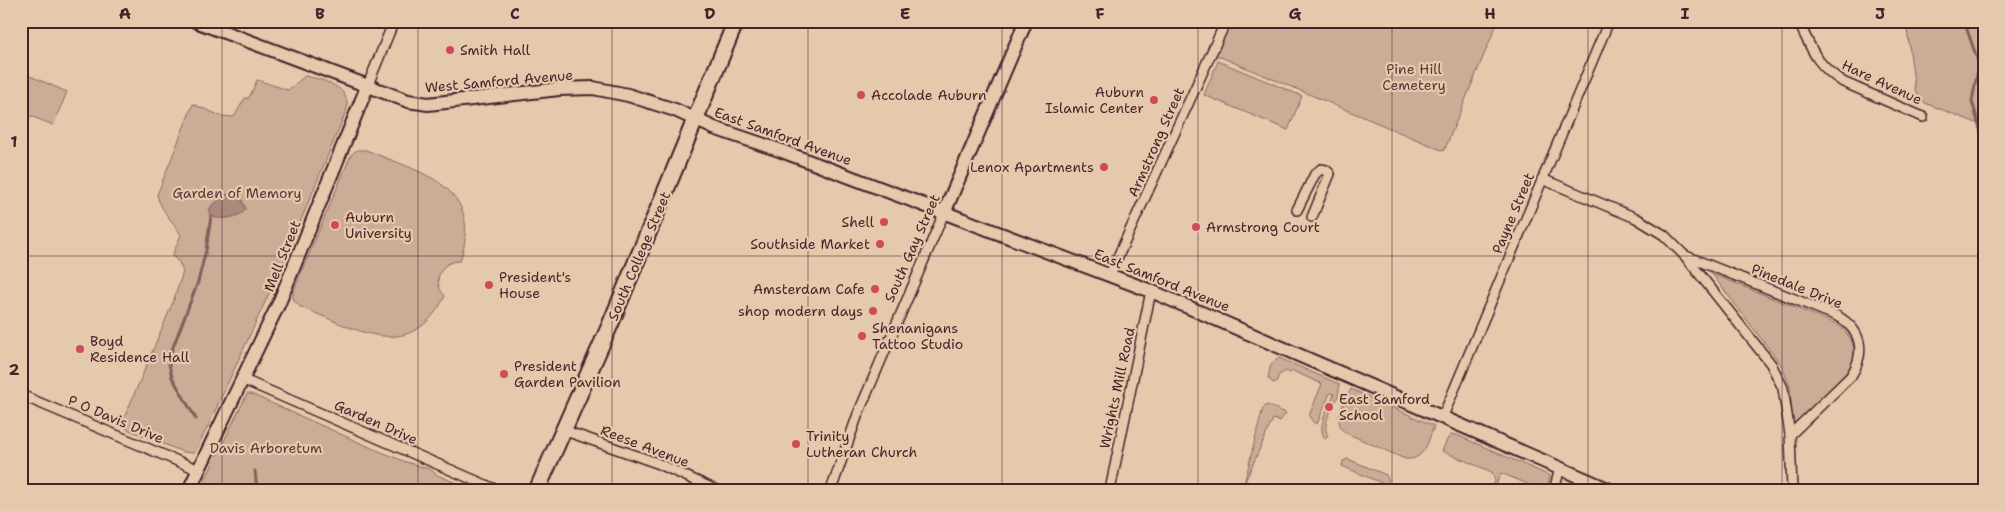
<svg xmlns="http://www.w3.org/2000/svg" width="2005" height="511" viewBox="0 0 2005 511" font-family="'Shantell Sans',sans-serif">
	<rect width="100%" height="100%" fill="#e4c9ac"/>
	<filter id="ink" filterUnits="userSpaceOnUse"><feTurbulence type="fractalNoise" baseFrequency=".02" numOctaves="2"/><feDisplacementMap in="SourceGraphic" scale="10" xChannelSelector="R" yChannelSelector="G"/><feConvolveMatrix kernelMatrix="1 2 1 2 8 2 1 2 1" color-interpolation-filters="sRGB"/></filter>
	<g filter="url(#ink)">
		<g fill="#cbad97" stroke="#8a6661">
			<polygon points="1226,21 1498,21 1444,151 1211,53"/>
			<polygon points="1906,21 1977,21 1984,44 1984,126 1925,103 1919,98 1915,90"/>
			<polygon points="1218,61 1302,96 1288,130 1204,95"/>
			<polygon points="21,72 67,92 53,125 21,112"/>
			<path d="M305 76C324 80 350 86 347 109L284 261 208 426 196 450 193 453 183 452 127 429 123 421 173 302 183 272 179 262 172 256 181 235C172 219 162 213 157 195L193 104 221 116 234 117 245 98H249L257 80 288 90Z"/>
			<path d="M357 150H366C421 173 485 185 460 261 440 260 431 283 445 296 410 366 354 328 301 307 295 303 292 299 293 292L351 155Z"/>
			<path d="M1712 274 1834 323C1847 330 1858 345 1853 361 1847 377 1806 413 1793 427L1790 387 1782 366Z"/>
			<path d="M1279 358 1339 384C1342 403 1319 417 1328 437L1325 439C1316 425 1329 408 1334 394L1330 393 1317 424 1313 422 1309 416 1322 384 1293 371 1290 373 1286 371 1279 375 1276 382 1273 383 1268 378 1271 364Z"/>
			<path d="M1351 389 1434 426C1428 441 1425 461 1405 459L1344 432C1332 419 1345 402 1351 389Z"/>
			<polygon points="247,394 251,394 374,449 406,462 430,469 437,475 473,490 200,490"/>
			<polygon points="1267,405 1286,413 1280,421 1273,419 1244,484 1263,408"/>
			<polygon points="1451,435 1457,435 1550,476 1547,490 1537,490 1537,488 1501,473 1494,490 1489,490 1491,486 1493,487 1495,481 1492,472 1442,451 1448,438"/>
			<polygon points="1348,459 1386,475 1388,479 1388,483 1384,484 1342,466 1343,461"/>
		</g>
		<path fill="#aa887b" stroke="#845e5b" d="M232 193 241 198 246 209C241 218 219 221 211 216L209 210 212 205C220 201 223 194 232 193Z"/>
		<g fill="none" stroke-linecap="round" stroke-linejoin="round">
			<g stroke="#845e5b" stroke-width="3">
				<polyline points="1964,21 1979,64 1972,101 1984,143"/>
				<polyline points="196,419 172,377 168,360 198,282 206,250 211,216"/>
				<polyline points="255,471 257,490"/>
			</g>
			<g stroke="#4a1f2b" stroke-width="12">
				<g id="street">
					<path d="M1798 21C1812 49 1815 64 1843 82L1923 117"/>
					<polyline points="1983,21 1984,23"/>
					<polyline points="367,87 394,21"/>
					<polyline points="1542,179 1636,218 1664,235 1685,256 1771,364 1783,388 1790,435 1792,490"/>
					<polyline points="1297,210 1315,174 1321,169 1326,170 1330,174 1312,217"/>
					<path d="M1686 256 1837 316C1862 330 1866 352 1851 376L1790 435"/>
					<polyline points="1110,274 1226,21"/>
					<polyline points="244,380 497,490"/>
					<polyline points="21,395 199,470"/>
					<polyline points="1443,416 1609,21"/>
					<polyline points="563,430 657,463 716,490"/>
					<polyline points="831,490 858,414 944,213"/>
					<polyline points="1110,490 1151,291"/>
					<polyline points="1554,490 1560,468"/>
				</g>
			</g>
			<g stroke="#4a1f2b" stroke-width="16">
				<g id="secondary">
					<polyline points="195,21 408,101 428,104 559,89 593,88 628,95 675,110 714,128 779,150 1151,291 1610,490"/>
					<polyline points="944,213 1026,21"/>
					<polyline points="189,490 279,303 367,87"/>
				</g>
			</g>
			<g stroke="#4a1f2b" stroke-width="19">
				<polyline id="primary" points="537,490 610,325 736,21"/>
			</g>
			<use href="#street" stroke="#e4c9ac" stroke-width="9"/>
			<use href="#secondary" stroke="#e4c9ac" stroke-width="12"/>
			<use href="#primary" stroke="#e4c9ac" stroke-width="15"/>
		</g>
	</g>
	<path fill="none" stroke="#4a1f2b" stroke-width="1" stroke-opacity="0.55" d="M222 21V490M418 21V490M612 21V490M808 21V490M1002 21V490M1198 21V490M1392 21V490M1588 21V490M1782 21V490M21 256H1984"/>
	<g fill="#d1495b" stroke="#e4c9ac" stroke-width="2">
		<circle cx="450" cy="50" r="5"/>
		<circle cx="861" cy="95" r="5"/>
		<circle cx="1154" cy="100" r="5"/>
		<circle cx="1104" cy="167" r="5"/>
		<circle cx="884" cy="222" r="5"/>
		<circle cx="335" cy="225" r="5"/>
		<circle cx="1196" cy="227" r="5"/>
		<circle cx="880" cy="244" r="5"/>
		<circle cx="489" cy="285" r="5"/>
		<circle cx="875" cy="289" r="5"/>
		<circle cx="873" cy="311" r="5"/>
		<circle cx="862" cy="336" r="5"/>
		<circle cx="80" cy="349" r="5"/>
		<circle cx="504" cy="374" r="5"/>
		<circle cx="1329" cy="407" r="5"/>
		<circle cx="796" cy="444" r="5"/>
	</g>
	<g text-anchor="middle" stroke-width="4.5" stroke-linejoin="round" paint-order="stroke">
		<g font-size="14" fill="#4a1f2b" stroke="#e4c9ac" text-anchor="start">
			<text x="460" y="55">Smith Hall</text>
			<text x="1144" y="97" text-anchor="end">Auburn<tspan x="1144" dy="16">Islamic Center</tspan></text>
			<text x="871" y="100">Accolade Auburn</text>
			<text x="1094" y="172" text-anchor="end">Lenox Apartments</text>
			<text x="345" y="222">Auburn<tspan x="345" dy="16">University</tspan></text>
			<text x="874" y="227" text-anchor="end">Shell</text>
			<text x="1206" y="232">Armstrong Court</text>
			<text x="870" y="249" text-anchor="end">Southside Market</text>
			<text x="499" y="282">President's<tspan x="499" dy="16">House</tspan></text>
			<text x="865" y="294" text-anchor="end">Amsterdam Cafe</text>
			<text x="863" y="316" text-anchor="end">shop modern days</text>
			<text x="872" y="333">Shenanigans<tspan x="872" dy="16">Tattoo Studio</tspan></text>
			<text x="90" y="346">Boyd<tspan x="90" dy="16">Residence Hall</tspan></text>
			<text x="514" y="371">President<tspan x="514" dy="16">Garden Pavilion</tspan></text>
			<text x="1339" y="404">East Samford<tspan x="1339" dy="16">School</tspan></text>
			<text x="806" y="441">Trinity<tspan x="806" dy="16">Lutheran Church</tspan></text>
		</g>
		<g font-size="14" fill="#5d343b" stroke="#e4c9ac">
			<text x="1414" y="74">Pine Hill<tspan x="1414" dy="16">Cemetery</tspan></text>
			<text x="237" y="198">Garden of Memory</text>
			<text x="266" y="453">Davis Arboretum</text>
		</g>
		<g font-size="14" fill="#4a1f2b" stroke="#e4c9ac">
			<text transform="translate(499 81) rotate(-5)" y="5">West Samford Avenue</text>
			<text transform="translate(1882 82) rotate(25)" y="5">Hare Avenue</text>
			<text transform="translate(783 136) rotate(20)" y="5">East Samford Avenue</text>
			<text transform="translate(1156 142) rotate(-66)" y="5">Armstrong Street</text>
			<text transform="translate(1513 213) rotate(-67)" y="5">Payne Street</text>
			<text transform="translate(912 248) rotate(-66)" y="5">South Gay Street</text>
			<text transform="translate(282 256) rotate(-68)" y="5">Mell Street</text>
			<text transform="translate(639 256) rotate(-67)" y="5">South College Street</text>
			<text transform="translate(1162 280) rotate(22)" y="5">East Samford Avenue</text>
			<text transform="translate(1797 286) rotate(22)" y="5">Pinedale Drive</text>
			<text transform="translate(1117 388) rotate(-78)" y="5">Wrights Mill Road</text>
			<text transform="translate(116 419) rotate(23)" y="5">P O Davis Drive</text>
			<text transform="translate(376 422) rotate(24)" y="5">Garden Drive</text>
			<text transform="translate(645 446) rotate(21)" y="5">Reese Avenue</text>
		</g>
	</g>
	<rect width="2005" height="511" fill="none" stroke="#e4c9ac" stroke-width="55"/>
	<rect x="28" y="28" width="1950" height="456" fill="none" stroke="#4a1f2b" stroke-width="2"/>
	<g font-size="16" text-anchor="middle" font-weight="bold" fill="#4a1f2b">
		<text x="125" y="19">A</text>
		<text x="320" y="19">B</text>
		<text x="515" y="19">C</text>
		<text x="710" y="19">D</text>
		<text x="905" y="19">E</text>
		<text x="1100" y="19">F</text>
		<text x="1295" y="19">G</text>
		<text x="1490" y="19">H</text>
		<text x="1685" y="19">I</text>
		<text x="1880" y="19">J</text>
		<text x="14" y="147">1</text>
		<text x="14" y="375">2</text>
	</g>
</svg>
